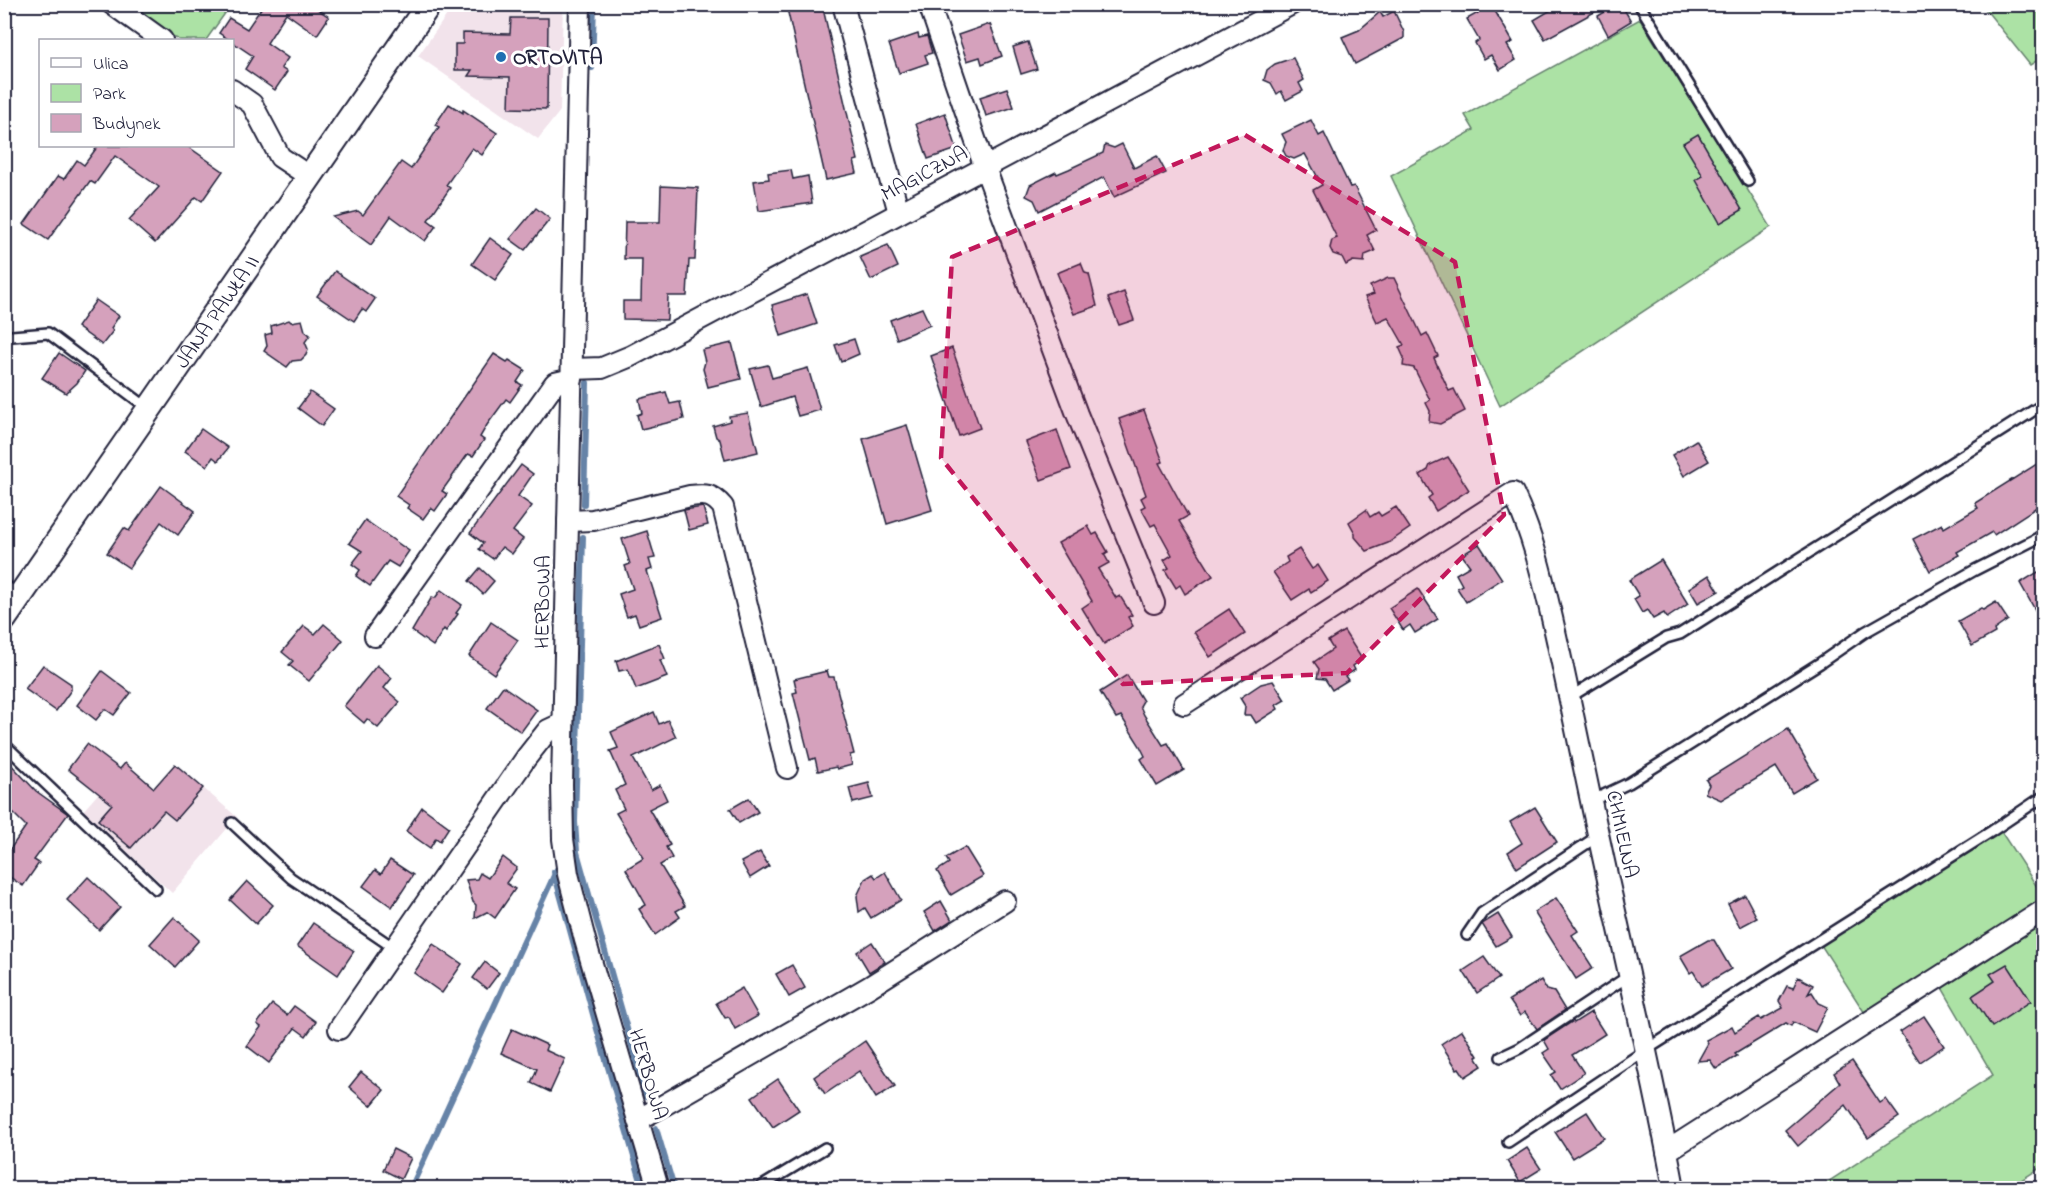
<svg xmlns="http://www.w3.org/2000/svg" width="2048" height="1193" viewBox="0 0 2048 1193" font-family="'Indie Flower',sans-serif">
	<rect width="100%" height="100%" fill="#fff"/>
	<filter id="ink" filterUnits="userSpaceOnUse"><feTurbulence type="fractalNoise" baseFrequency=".0167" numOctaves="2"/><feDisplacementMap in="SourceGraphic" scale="12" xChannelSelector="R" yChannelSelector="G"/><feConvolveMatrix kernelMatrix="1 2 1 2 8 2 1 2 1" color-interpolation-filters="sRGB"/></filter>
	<g filter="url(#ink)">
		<g fill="#f2e3eb">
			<polygon points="454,5 563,5 560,111 538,139 418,56"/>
			<polygon points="125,763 154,788 175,764 237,817 172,893 83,811"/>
		</g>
		<g fill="#ace2a5" stroke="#678270" stroke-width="1.5">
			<polygon points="127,5 231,5 206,40 179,40"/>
			<polygon points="1982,5 2043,5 2043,57 2030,65"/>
			<polygon points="1640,19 1771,227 1500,406 1391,176 1474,130 1465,115"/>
			<polygon points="2000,830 2043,896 2043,902 1866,1015 1821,945"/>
			<polygon points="2043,919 2043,1166 2009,1188 1827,1188 1826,1183 1993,1075 1941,986"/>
		</g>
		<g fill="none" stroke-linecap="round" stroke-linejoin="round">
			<g stroke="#6683a7" stroke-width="6">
				<polyline points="592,68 594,4"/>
				<polyline points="584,504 587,383"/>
				<polyline points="583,537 575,822 577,852 646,1096"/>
				<polyline points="554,872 597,1029 643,1188"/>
				<polyline points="656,1128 674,1188"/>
				<polyline points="411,1188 557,869"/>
			</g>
		</g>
		<g fill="#d5a1bc" stroke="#22223b" stroke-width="1.5">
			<polygon points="264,4 310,4 329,17 317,35 286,13 267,43 288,58 281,68 287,72 275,90 245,69 253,56 219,33 229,18 247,29"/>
			<polygon points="786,4 822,4 858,160 854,161 857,173 826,180"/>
			<polygon points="1486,4 1491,4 1513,42 1507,45 1516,60 1500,70 1491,55 1484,59 1475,43 1479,40 1467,19 1478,13 1476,10"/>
			<polygon points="1561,4 1609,4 1545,39 1534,20"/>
			<polygon points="1618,4 1621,4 1631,21 1608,35 1598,16"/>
			<polygon points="1394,11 1404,32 1404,38 1355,64 1342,37 1359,30 1380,12 1383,17"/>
			<polygon points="511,18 548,18 547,109 509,108 510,77 468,76 472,70 455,70 455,44 463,44 463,33 510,34"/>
			<polygon points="990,24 1002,56 982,64 980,57 967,61 958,35"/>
			<polygon points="918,34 919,38 927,36 932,53 925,55 928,63 899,73 889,44"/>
			<polygon points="1028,42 1037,69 1021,74 1013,47"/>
			<polygon points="1293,58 1304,80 1299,83 1303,91 1286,100 1281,91 1277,94 1271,83 1264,80 1267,70 1275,64"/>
			<polygon points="1007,88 1014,107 986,116 980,97"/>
			<polygon points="449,104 463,113 463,110 497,133 482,155 472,148 446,185 450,188 428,220 436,226 425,241 391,216 371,245 333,217 358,211 363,215 401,162 411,169 439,127 435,125"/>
			<polygon points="945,113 957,149 928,159 916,124"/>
			<polygon points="1311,120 1319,136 1324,133 1350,187 1354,186 1376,230 1367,235 1375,251 1365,255 1364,262 1353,261 1346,265 1342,257 1333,254 1330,248 1332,240 1337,238 1313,190 1322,185 1305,154 1294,159 1286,156 1283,150 1286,142 1282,134"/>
			<polygon points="1698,134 1742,210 1720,223 1696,180 1703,176 1683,143"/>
			<polygon points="1122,144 1134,168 1157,156 1166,173 1114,197 1104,177 1039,211 1034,200 1026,196 1030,185 1056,172 1057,174 1069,169 1103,153 1105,145 1114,148"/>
			<polygon points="98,146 187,146 223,171 202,201 196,197 155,243 129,220 159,187 115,156 95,184 90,181 48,240 24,224 58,176 64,179 77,160 84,165"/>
			<polygon points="791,170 793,179 808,176 812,203 759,211 754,181 769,179 768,173"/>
			<polygon points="661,186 698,188 695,260 689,260 687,296 668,296 667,320 623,319 623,301 641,301 642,259 624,259 625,222 660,222"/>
			<polygon points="536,208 550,219 525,250 510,239"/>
			<polygon points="490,238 513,255 495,280 472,264"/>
			<polygon points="888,245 898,267 871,280 860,257"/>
			<polygon points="1081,263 1085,273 1089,274 1097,306 1074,314 1057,273"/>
			<polygon points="335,271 375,299 366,312 362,309 354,321 317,296"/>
			<polygon points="1388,278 1394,278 1422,336 1427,333 1438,356 1434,358 1449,391 1454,389 1465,411 1440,424 1429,422 1430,411 1426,403 1430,400 1414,368 1403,366 1404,358 1399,347 1404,345 1388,317 1377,322 1365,297 1374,294 1370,286"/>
			<polygon points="1124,292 1134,320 1119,325 1108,298"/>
			<polygon points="807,294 817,324 781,336 772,305"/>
			<polygon points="96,300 119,316 111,328 113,331 102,345 77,327"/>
			<polygon points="922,308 930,325 897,339 890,320"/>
			<polygon points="289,320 291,322 302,320 305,331 310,335 305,342 308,349 306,355 301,360 292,361 287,367 264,351 267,346 265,335 272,333 271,326"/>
			<polygon points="854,339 859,354 841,362 835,345"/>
			<polygon points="732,343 741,379 708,387 703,369 705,362 702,350"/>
			<polygon points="952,348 980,428 959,436 931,356"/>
			<polygon points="59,353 85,371 77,383 66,393 42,378"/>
			<polygon points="494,354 507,362 509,360 525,370 517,382 522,385 510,402 506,399 487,425 480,437 484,440 473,456 468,454 452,477 442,491 447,494 435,511 431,508 423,519 407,508 409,505 396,496"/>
			<polygon points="768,365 772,378 808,368 820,410 798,416 792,397 761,407 750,369"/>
			<polygon points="310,392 334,409 322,426 298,408"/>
			<polygon points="666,392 670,404 680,402 684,419 641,429 637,415 642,413 639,399"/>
			<polygon points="1144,410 1163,462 1159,463 1188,516 1179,521 1213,576 1185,594 1180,585 1176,588 1165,570 1169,568 1164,560 1172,555 1155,524 1151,526 1141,508 1145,506 1141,498 1146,495 1119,419"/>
			<polygon points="748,413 758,452 725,460 720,440 716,437 713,426 730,421 729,416"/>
			<polygon points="907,425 932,510 887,524 863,439"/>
			<polygon points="201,429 228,448 218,461 213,457 207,466 185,451"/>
			<polygon points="1057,430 1071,469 1041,480 1026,442"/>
			<polygon points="1696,440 1709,461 1684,476 1672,455"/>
			<polygon points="1448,457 1469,490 1436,511 1428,498 1432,495 1420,475 1428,470 1430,465"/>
			<polygon points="2043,460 2043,503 1994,535 1992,532 1957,552 1959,555 1930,571 1913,539 1942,524 1944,528 1978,508 1975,503"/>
			<polygon points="521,465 533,474 518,496 532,506 513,531 523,539 512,554 502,547 493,559 479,549 483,543 470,533"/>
			<polygon points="161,486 195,511 178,535 161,522 129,568 107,553 124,528 129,531"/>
			<polygon points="703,507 708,525 689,530 684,510"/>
			<polygon points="1396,507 1410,528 1388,543 1367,551 1355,537 1355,533 1349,522 1366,510 1370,517 1378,512 1381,516"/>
			<polygon points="365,520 409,551 398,567 388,561 370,586 356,576 360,570 352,564 362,551 349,543"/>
			<polygon points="1088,526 1093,535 1097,533 1108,552 1104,554 1109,563 1098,569 1116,598 1120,596 1132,615 1128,617 1133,626 1104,644 1082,608 1092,601 1058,543"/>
			<polygon points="647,531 655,558 649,559 652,569 647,571 662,617 639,625 635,614 627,617 619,594 633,589 625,566 630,564 622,539"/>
			<polygon points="1479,544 1502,579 1466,602 1457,588 1462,585 1456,574 1470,566 1462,555"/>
			<polygon points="1299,549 1312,569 1318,565 1328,581 1311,592 1309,589 1292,600 1273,572 1288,562 1286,557"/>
			<polygon points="1661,560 1688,604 1667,618 1664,613 1653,619 1647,610 1642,613 1634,599 1639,596 1629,580"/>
			<polygon points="480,568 494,581 483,594 469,581"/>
			<polygon points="2043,569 2043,624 2020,583"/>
			<polygon points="1709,575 1719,591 1698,603 1689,588"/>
			<polygon points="1418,589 1438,619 1415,633 1410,625 1403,630 1389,608"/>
			<polygon points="441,590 462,605 456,613 458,614 446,631 444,629 433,646 412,631 432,597 435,598"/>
			<polygon points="1996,602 2008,620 1994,630 1995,633 1972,646 1958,621 1981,608 1983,610"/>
			<polygon points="1229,609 1245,634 1210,657 1194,632"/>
			<polygon points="491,622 518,640 494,674 469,656"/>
			<polygon points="324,624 343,640 309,681 289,665 293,661 282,652 304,626 315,634"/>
			<polygon points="1344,631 1362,659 1353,666 1355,670 1345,676 1348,680 1332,690 1325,679 1317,678 1319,669 1314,662 1333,649 1328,641"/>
			<polygon points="659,644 665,659 660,660 667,677 636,689 628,669 619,671 616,661"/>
			<polygon points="43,665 71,684 71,690 56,711 25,689"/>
			<polygon points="377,665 392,678 384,688 400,702 378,728 367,719 364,723 344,706"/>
			<polygon points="102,671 131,693 114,715 105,709 96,720 77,705"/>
			<polygon points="827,671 829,677 834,677 854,754 850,755 852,765 837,769 836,767 818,771 815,758 810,760 793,693 797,692 794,679"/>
			<polygon points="1127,675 1143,701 1140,706 1144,715 1163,745 1168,743 1184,770 1157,786 1141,759 1145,756 1140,746 1121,716 1116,718 1100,692"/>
			<polygon points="1273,681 1285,700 1276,705 1278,709 1256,723 1251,715 1244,715 1245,706 1240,698 1261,684"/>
			<polygon points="503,686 537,710 521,732 487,708"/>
			<polygon points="654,712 659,724 668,720 676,737 633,758 651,790 660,785 667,800 649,809 670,845 666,847 672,858 660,865 685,906 676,911 680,917 655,935 639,909 646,905 626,869 644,858 616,813 624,809 615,790 625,785 610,751 618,748 611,732"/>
			<polygon points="1788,729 1817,778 1792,793 1776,767 1721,800 1705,793 1709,785 1706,780"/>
			<polygon points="87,744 120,769 125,763 154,788 175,764 203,788 175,820 164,811 131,848 98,820 112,804 68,769"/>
			<polygon points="4,757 36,791 68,814 34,860 39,863 23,886 4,873 4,858 26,826 4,804"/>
			<polygon points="869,783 873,798 853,803 849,788"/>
			<polygon points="749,798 758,812 739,823 730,809"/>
			<polygon points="422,807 449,827 440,841 436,838 430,848 406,831"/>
			<polygon points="1535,807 1557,842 1517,868 1508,852 1522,843 1510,822"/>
			<polygon points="965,847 983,876 951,895 937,871 949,863 946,858"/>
			<polygon points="760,852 769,866 750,878 741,862"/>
			<polygon points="503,857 517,868 506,883 515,889 495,918 487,912 475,918 476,905 473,902 466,880 477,879 480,873 488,878"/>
			<polygon points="390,860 413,875 392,907 363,886 375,870 381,874"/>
			<polygon points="885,872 901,900 871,918 865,908 859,912 857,896 865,879 873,874 876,878"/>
			<polygon points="88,877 120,907 99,930 67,900"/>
			<polygon points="247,881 273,905 256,924 230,900"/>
			<polygon points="1745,895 1757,918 1740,927 1728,904"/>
			<polygon points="1556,898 1578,931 1572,935 1593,968 1576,979 1534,912"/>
			<polygon points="941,901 952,920 935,931 924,912"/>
			<polygon points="1498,914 1512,937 1496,946 1482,924"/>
			<polygon points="174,917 199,940 175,967 150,944"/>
			<polygon points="313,923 354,951 338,975 297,946"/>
			<polygon points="1708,940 1714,940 1731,969 1702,986 1693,971 1690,973 1680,956"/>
			<polygon points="872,942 885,962 869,972 857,952"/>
			<polygon points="433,944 462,964 442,993 414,973"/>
			<polygon points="1484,957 1499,978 1477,993 1463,971"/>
			<polygon points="485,962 499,973 487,989 473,978"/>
			<polygon points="2007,964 2031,1001 1992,1027 1972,996 1995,981 1990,974"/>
			<polygon points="792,965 805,988 789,997 776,974"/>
			<polygon points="1798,977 1813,985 1808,994 1812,992 1819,1003 1828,1007 1815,1032 1793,1022 1791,1026 1786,1023 1735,1054 1737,1056 1716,1069 1710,1060 1698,1061 1708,1043 1706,1040 1732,1026 1735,1032 1759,1017 1761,1020 1783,1008 1779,1001 1787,986 1793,988"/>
			<polygon points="1541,980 1547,990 1554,992 1565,1010 1537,1029 1525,1012 1520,1016 1509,1000"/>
			<polygon points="742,988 758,1016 735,1029 729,1017 725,1018 716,1003"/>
			<polygon points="272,1004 287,1015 294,1006 316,1022 306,1036 295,1028 269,1063 247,1046 261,1027 257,1024"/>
			<polygon points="1591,1012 1605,1034 1572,1055 1584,1073 1560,1089 1551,1075 1556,1072 1543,1053 1549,1049 1544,1040 1573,1021 1574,1023"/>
			<polygon points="1924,1016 1944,1046 1920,1062 1900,1032"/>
			<polygon points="512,1029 547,1045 545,1050 565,1059 550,1092 531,1083 537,1069 501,1053"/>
			<polygon points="1462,1030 1478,1056 1476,1057 1482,1066 1465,1077 1459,1068 1457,1069 1441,1044"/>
			<polygon points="865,1041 895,1086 876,1098 859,1071 825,1094 814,1077"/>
			<polygon points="1852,1061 1880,1103 1886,1099 1899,1117 1868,1138 1846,1105 1798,1146 1785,1130 1840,1083 1834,1073"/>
			<polygon points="361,1072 384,1090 371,1106 349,1087"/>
			<polygon points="778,1079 799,1110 773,1127 752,1097"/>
			<polygon points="1587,1112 1604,1138 1572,1158 1555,1132"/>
			<polygon points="1527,1148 1541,1169 1520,1182 1507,1161"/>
			<polygon points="393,1149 411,1158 401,1179 383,1170"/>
		</g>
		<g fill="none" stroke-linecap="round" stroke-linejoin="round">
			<g stroke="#22223b" stroke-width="14">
				<g id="service">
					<polyline points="1639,4 1748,181"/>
					<polyline points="12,336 48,333 149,409"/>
					<polyline points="4,585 20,595"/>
					<polyline points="1570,697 1666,638 1680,634 2044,404"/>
					<polyline points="4,744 156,889"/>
					<polyline points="1591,801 1629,783 1820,663 1865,632 1975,570 2044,535"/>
					<polyline points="232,823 291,878 394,948"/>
					<polyline points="1467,935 1482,913 1598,836"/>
					<polyline points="1501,1057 1520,1048 1630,975"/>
					<polyline points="1508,1142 1646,1050 1992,831 2044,796"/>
					<polyline points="759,1188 825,1148"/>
				</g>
			</g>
			<g stroke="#22223b" stroke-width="24">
				<g id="minor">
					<polyline points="112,4 162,40"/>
					<polyline points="580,4 562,784 563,839 568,874 585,940 658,1188"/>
					<polyline points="843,4 899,213"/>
					<polyline points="929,4 985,168 1077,414 1154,603"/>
					<polyline points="232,90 252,104 280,157 310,177"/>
					<polyline points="572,369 602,368 631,356 1292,4"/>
					<path d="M568 521 593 520 690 496C706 494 712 494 723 507L787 768"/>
					<polyline points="375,636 555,383 572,379"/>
					<path d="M1184 704 1513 493C1532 532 1542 575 1552 618 1566 679 1578 740 1591 801 1618 930 1650 1059 1674 1188"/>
					<polyline points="339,1029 526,758 548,730 563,723"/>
					<polyline points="638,1120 869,987 1005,901"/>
					<polyline points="1667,1151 2044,910"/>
				</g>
			</g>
			<g stroke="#22223b" stroke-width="28">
				<g id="tertiary">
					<path id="s1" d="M4 619 429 4"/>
				</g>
			</g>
			<use href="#service" stroke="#fff" stroke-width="9"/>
			<use href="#minor" stroke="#fff" stroke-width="20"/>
			<use href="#tertiary" stroke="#fff" stroke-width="24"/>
		</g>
	</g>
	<path fill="#c2185b" fill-opacity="0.2" stroke="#c2185b" stroke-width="4.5" stroke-dasharray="12 8" stroke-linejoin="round" d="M1245 135 1455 262 1504 515 1347 673 1123 684 941 458 952 257Z"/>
	<circle fill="#1f6fb2" stroke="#fff" stroke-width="2" cx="501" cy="57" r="6"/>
	<g text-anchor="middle" stroke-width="6" stroke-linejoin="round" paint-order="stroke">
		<g font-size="21" font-weight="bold" fill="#22223b" stroke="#fff" text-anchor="start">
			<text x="513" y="64">ORTOVITA</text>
		</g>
		<g font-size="21" fill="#22223b" stroke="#fff">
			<text transform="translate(924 173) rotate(-28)" y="7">MAGICZNA</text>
			<text dy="7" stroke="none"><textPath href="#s1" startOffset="374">JANA PAWŁA II</textPath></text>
			<text transform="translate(542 602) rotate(-89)" y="7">HERBOWA</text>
			<text transform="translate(1623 834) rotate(78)" y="7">CHMIELNA</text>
			<text transform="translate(649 1074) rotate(74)" y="7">HERBOWA</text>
		</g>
	</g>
	<rect width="2048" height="1193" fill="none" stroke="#fff" stroke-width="24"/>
	<rect x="12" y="12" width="2024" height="1169" fill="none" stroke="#22223b" stroke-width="2" filter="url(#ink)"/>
	<rect x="39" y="39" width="195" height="108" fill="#ffffff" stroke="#a7a7b1" stroke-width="1.5"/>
	<rect x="51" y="58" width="30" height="9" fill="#ffffff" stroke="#a7a7b1" stroke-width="1.5"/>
	<text x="93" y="69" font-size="18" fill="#22223b">Ulica</text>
	<rect x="51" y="84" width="30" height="18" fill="#ace2a5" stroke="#a7a7b1" stroke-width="1.5"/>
	<text x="93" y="99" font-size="18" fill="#22223b">Park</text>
	<rect x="51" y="114" width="30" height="18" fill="#d5a1bc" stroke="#a7a7b1" stroke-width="1.5"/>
	<text x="93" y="129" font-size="18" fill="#22223b">Budynek</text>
</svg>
